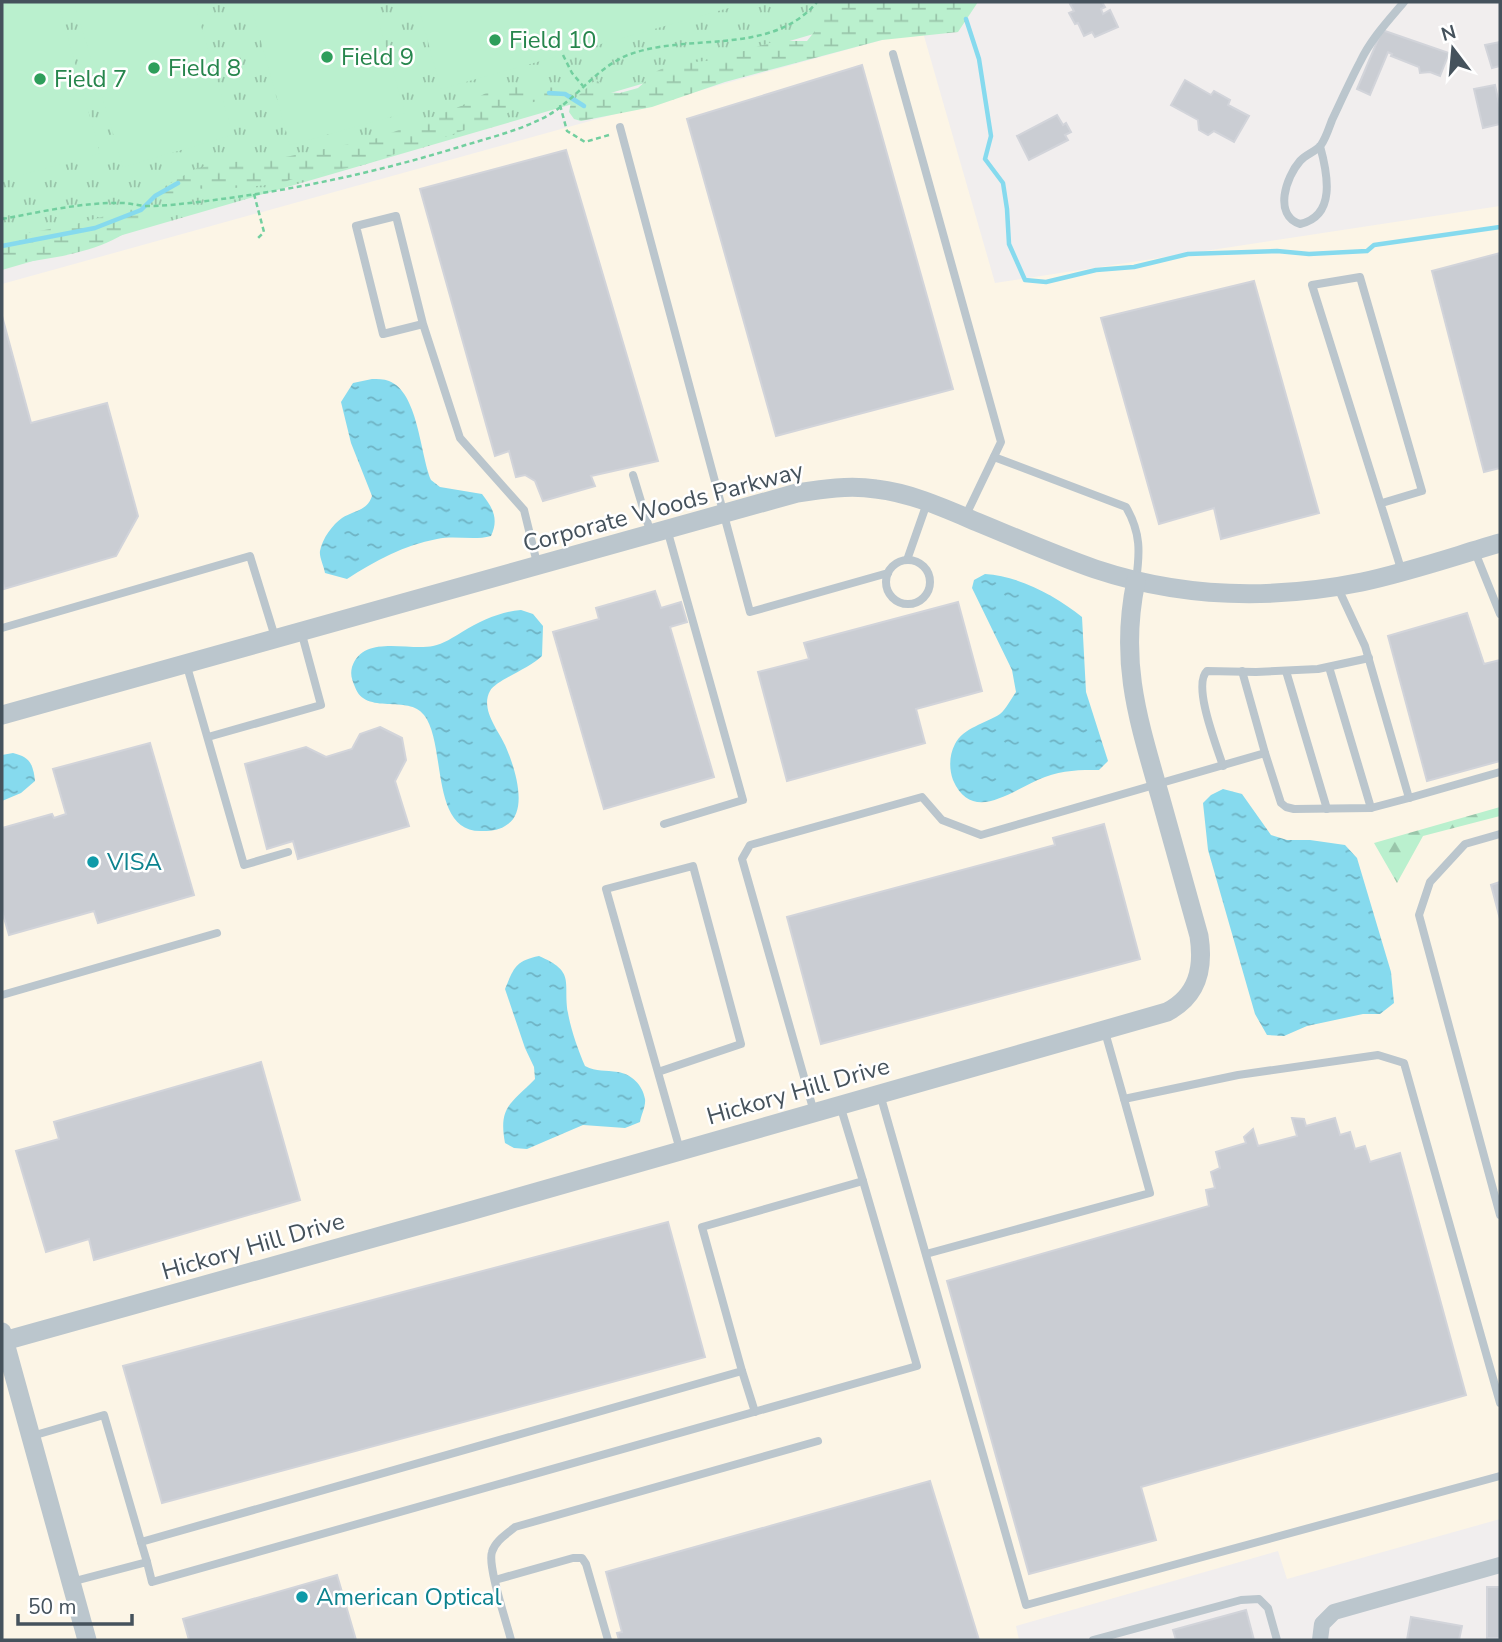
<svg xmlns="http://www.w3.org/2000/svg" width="1502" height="1642" viewBox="0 0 1502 1642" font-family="'Nunito Sans',sans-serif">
	<defs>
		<pattern id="grass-tufts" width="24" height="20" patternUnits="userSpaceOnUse" patternTransform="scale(1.75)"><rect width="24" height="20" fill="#baf0ce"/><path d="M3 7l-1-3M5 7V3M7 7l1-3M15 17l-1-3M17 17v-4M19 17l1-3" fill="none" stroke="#99c5aa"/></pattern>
		<pattern id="forest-firs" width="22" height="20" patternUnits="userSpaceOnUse" patternTransform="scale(1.75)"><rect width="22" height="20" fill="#baf0ce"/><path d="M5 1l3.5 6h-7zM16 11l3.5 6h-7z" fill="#99c5aa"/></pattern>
		<pattern id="wetland-marsh" width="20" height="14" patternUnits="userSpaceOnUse" patternTransform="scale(1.75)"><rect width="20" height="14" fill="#baf0ce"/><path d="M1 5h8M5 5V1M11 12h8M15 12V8" fill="none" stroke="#99c5aa"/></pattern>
		<pattern id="water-ripples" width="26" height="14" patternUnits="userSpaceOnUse" patternTransform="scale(1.75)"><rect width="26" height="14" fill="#86daee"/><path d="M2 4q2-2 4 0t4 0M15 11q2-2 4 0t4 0" fill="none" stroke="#6fb3c4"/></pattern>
	</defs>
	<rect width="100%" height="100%" fill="#f1eeee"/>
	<polygon fill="#fcf5e6" points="922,29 995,283 1500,206 1500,1519 1287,1579 1278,1551 1016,1626 1019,1640 2,1640 2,284"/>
	<polygon fill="url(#grass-tufts)" points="2,2 876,2 879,15 2,270"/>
	<polygon fill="url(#forest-firs)" points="1500,807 1500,816 1423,836 1397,883 1374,843"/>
	<g fill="url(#wetland-marsh)">
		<polygon points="834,2 978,2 958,32 882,40 725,82 652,107 581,121 574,119 569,112 571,102 597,79 604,92 620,93 638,88 657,71 672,64 716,60 775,41 807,41 826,17"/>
		<polygon points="509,85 567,88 565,94 522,105 497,119 363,165 299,177 278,184 212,190 196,188 161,197 151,194 197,168 231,162 266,161 378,138 461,106 488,92"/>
		<path d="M138 207 154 208C118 253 54 258 2 265V238L76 224Z"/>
	</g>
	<g fill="#baf0ce">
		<polygon points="14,2 58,2 100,153 2,180 2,5"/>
		<polygon points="74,2 194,2 233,135 123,167"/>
		<polygon points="250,2 373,2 405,113 290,145"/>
		<polygon points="417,2 750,2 441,89"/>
	</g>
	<g fill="url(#water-ripples)">
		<path d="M372 379C377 379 384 379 389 381 418 392 420 453 431 480L440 487 482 494C493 508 499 519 491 536 473 541 455 535 437 539 404 545 375 561 347 579L325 573C324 566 319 557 320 551 322 539 333 524 342 518 355 510 367 511 372 496L351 443 341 402 353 383Z"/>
		<path d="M985 574C1019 576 1056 596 1082 617L1086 692 1108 761 1099 770C1080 770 1063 770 1045 777 1014 788 973 826 953 780 949 769 949 755 955 744 963 728 986 723 1000 714 1006 709 1011 699 1016 692L1012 670 972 588 974 580Z"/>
		<path d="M521 610 533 614 543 626 542 656C529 669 496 680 490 691 480 709 498 730 505 745 514 765 529 809 508 824 500 830 493 831 483 831 429 834 447 744 424 715 409 694 365 716 355 687 352 680 350 675 352 667 363 634 408 651 433 646 443 644 454 637 462 632 481 621 499 612 521 610Z"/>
		<path d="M13 753C30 757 33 764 35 781L21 793 2 801V755Z"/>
		<polygon points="1223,789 1242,794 1271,835 1287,840 1310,840 1345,845 1357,858 1391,972 1394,1003 1380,1014 1363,1014 1307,1026 1284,1036 1267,1035 1255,1014 1208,850 1203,803 1211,795"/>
		<path d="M539 956C576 972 563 981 568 1013 571 1030 578 1050 585 1066 597 1072 605 1070 618 1072 631 1074 643 1085 645 1099 646 1106 641 1115 640 1122L625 1128 583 1125 527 1149 514 1148 505 1143C498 1106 512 1103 535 1079L534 1067 525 1048 505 989C514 968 515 961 539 956Z"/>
	</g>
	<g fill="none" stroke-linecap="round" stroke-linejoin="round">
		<g stroke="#86daee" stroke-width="4.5">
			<polyline points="966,19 979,59 991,136 985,159 1003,183 1007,209 1009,244 1025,280 1046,282 1096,270 1134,267 1188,254 1277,251 1309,254 1367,251 1374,245 1500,227"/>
			<polyline points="549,93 565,94 584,106"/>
			<polyline points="2,246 95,228 141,210 155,196 178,183"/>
		</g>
	</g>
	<g fill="#cacdd3" stroke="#d2d4da" stroke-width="2">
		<polygon points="1075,2 1102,2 1105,7 1101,9 1103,14 1110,10 1118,27 1095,37 1092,32 1084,36 1078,23 1075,24 1069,13 1074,11 1070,4"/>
		<polygon points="1382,30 1449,53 1440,76 1430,72 1420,73 1419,67 1391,56 1392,54 1388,52 1370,95 1357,89"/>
		<polygon points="1500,42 1500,66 1492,68 1485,45"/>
		<polygon points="862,65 953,389 776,436 687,119"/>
		<polygon points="1185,80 1211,95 1214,91 1230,100 1228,105 1249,116 1234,142 1214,131 1208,135 1199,130 1198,120 1171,105"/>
		<polygon points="1495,85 1500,108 1500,124 1483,128 1474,89"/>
		<polygon points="1057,115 1063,125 1066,123 1071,132 1065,135 1068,140 1029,160 1017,136"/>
		<polygon points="566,150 658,461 591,476 595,486 543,501 535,481 525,475 516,477 509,451 495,456 420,189"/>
		<polygon points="1500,253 1500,468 1484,472 1432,271"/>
		<polygon points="1254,281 1319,513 1221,539 1214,508 1159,524 1101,318"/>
		<polygon points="2,316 31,423 107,403 138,516 116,556 4,589 2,578"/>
		<polygon points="655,591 661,608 681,602 687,622 670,627 714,777 604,809 553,632 599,619 596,608"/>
		<polygon points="958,602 982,691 916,709 925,743 787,781 758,672 809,659 804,643"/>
		<polygon points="1467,613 1484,664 1500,660 1500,761 1427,781 1388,636"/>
		<polygon points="380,727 402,738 406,760 395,781 409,826 298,859 293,841 267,849 245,764 306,747 326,757 352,749 360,734"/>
		<polygon points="150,743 194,895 98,923 94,911 9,935 2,911 2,828 52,814 54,818 66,814 53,769"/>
		<polygon points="1104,824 1140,959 821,1044 787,917 1055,845 1053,838"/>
		<polygon points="1500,882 1500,919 1491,885"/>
		<polygon points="261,1062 300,1200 94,1260 89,1239 46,1252 16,1151 59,1139 54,1122"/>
		<polygon points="1292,1118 1304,1119 1306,1126 1335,1118 1340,1135 1350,1132 1355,1149 1365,1146 1370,1162 1400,1153 1466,1395 1141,1487 1156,1540 1029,1574 947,1281 1209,1206 1206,1190 1215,1188 1211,1172 1220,1168 1216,1152 1246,1143 1244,1137 1253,1129 1258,1146 1297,1136"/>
		<polygon points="668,1222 705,1357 162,1503 123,1366"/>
		<polygon points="930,1481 979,1640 619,1640 617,1633 622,1632 606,1572"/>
		<polygon points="337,1575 356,1640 189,1640 183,1619"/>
		<rect x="1487" y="1587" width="13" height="51"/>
		<polygon points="1246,1610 1254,1640 1176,1640 1173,1630"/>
		<polygon points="1411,1617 1462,1626 1459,1640 1407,1640"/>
	</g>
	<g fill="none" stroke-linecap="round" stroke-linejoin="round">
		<g stroke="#72cf9f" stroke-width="2.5" stroke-dasharray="5 3.5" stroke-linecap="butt">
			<polyline points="563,55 572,73 583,86"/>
			<polyline points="560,105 567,131 585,142 609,135"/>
			<polyline points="254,194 264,232 258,238"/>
			<path d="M2 219C41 212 82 202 122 203 131 203 139 206 148 206 159 206 170 205 180 204 275 194 368 175 459 147 485 139 514 132 539 120 573 105 593 69 628 55 688 32 771 57 817 2"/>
		</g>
		<g stroke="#bbc6cd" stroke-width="8">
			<polyline points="893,54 1001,442 965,517"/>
			<polyline points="620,127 750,612 888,573"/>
			<path d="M1320 146C1328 175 1336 216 1300 224 1273 215 1286 177 1300 161 1306 154 1317 151 1321 145 1326 138 1329 128 1332 120 1341 101 1350 81 1360 62 1371 39 1388 21 1404 2"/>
			<polyline points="423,324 383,334 356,226 396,216 423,324 460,438 524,510 537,563"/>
			<path d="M994 457 1126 507C1141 533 1140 552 1136 581"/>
			<polyline points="633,475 651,534"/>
			<polyline points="1382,503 1422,491 1360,277 1312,285 1402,572"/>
			<polyline points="1475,552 1500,614"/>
			<polyline points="907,560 927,503"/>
			<circle cx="908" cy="582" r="22"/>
			<polyline points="1337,586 1365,646 1409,798 1500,772"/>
			<polyline points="2,628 250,556 275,637"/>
			<polyline points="186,663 244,865 288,852"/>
			<polyline points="1329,667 1371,808"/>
			<polyline points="1242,671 1265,753"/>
			<polyline points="1286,671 1327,809"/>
			<polyline points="208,737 321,705 301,631"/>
			<path d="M1223 766C1217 747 1192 685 1207 671L1256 672 1318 669 1369 658"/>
			<polyline points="664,824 743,800 667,529"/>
			<polyline points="1500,834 1465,844 1430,882 1419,915 1500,1215"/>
			<polyline points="2,995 217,933"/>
			<polyline points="1105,1032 1124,1099 1238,1075 1378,1055 1404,1063 1500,1403"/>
			<polyline points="658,1072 741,1044 693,866 606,889 680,1150"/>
			<polyline points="880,1094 1026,1605 1500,1476"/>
			<polyline points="814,1112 742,859 750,845 922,797 942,820 981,835 1265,753 1281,803 1286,807 1294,809 1371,808 1409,798"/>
			<polyline points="926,1254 1150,1193 1124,1099"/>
			<polyline points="742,1371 755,1412"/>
			<polyline points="32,1436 104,1415 141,1542 742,1371 702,1227 863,1181 840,1105"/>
			<polyline points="141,1542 147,1562"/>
			<polyline points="495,1580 573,1558 582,1558 586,1564 608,1640"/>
			<polyline points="71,1582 147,1562 152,1582 917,1366 863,1181"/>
			<path d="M511 1640C507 1623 487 1566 492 1552 495 1541 507 1534 515 1527L818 1441"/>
			<polyline points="1093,1640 1241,1600 1259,1599 1268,1608 1277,1640"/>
		</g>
		<polyline stroke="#bbc6cd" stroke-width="16" points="1320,1640 1322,1624 1334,1612 1500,1565"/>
		<g stroke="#bbc6cd" stroke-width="19">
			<path d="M2 715 797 493C823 489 849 485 876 489 911 493 944 508 977 522 1016 538 1055 555 1095 569 1182 598 1273 600 1362 582 1409 572 1455 556 1500 543"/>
			<polyline points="2,1332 87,1640"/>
			<path d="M4 1341 463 1213 1167 1012C1198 996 1204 968 1199 936 1186 889 1173 843 1160 796 1138 719 1119 662 1136 581"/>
		</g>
	</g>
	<g fill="#2e9e5b" stroke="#fff" stroke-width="2.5">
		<circle cx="495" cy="40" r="7"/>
		<circle cx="327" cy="57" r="7"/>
		<circle cx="154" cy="68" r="7"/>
		<circle cx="40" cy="79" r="7"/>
	</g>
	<g fill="#0f9aa8" stroke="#fff" stroke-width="2.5">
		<circle cx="93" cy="862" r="7"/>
		<circle cx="302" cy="1597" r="7"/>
	</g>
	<g text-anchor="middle" stroke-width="5" stroke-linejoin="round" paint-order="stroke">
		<g font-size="24" fill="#27864d" stroke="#fff" text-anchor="start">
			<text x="509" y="48">Field 10</text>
			<text x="341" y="65">Field 9</text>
			<text x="168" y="76">Field 8</text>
			<text x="54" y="87">Field 7</text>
		</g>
		<g font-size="24" fill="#45525c" stroke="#fff">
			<text transform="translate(663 507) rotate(-15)" y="8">Corporate Woods Parkway</text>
			<text transform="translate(798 1091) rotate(-16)" y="8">Hickory Hill Drive</text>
			<text transform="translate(253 1246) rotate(-16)" y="8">Hickory Hill Drive</text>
		</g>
		<g font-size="24" fill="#0d838f" stroke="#fff" text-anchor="start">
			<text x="107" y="870">VISA</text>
			<text x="316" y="1605">American Optical</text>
		</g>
	</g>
	<rect width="1502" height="1642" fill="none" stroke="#45525c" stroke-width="7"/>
	<g transform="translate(1453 49) rotate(344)" stroke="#ffffff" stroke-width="5" paint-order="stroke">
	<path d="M0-5L12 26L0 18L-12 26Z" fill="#45525c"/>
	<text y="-10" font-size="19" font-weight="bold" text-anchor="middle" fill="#45525c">N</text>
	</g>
	<path d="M18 1614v10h114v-10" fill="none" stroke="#45525c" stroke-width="3.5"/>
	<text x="28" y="1614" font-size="21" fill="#45525c" stroke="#ffffff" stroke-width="5" paint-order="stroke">50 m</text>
</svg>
